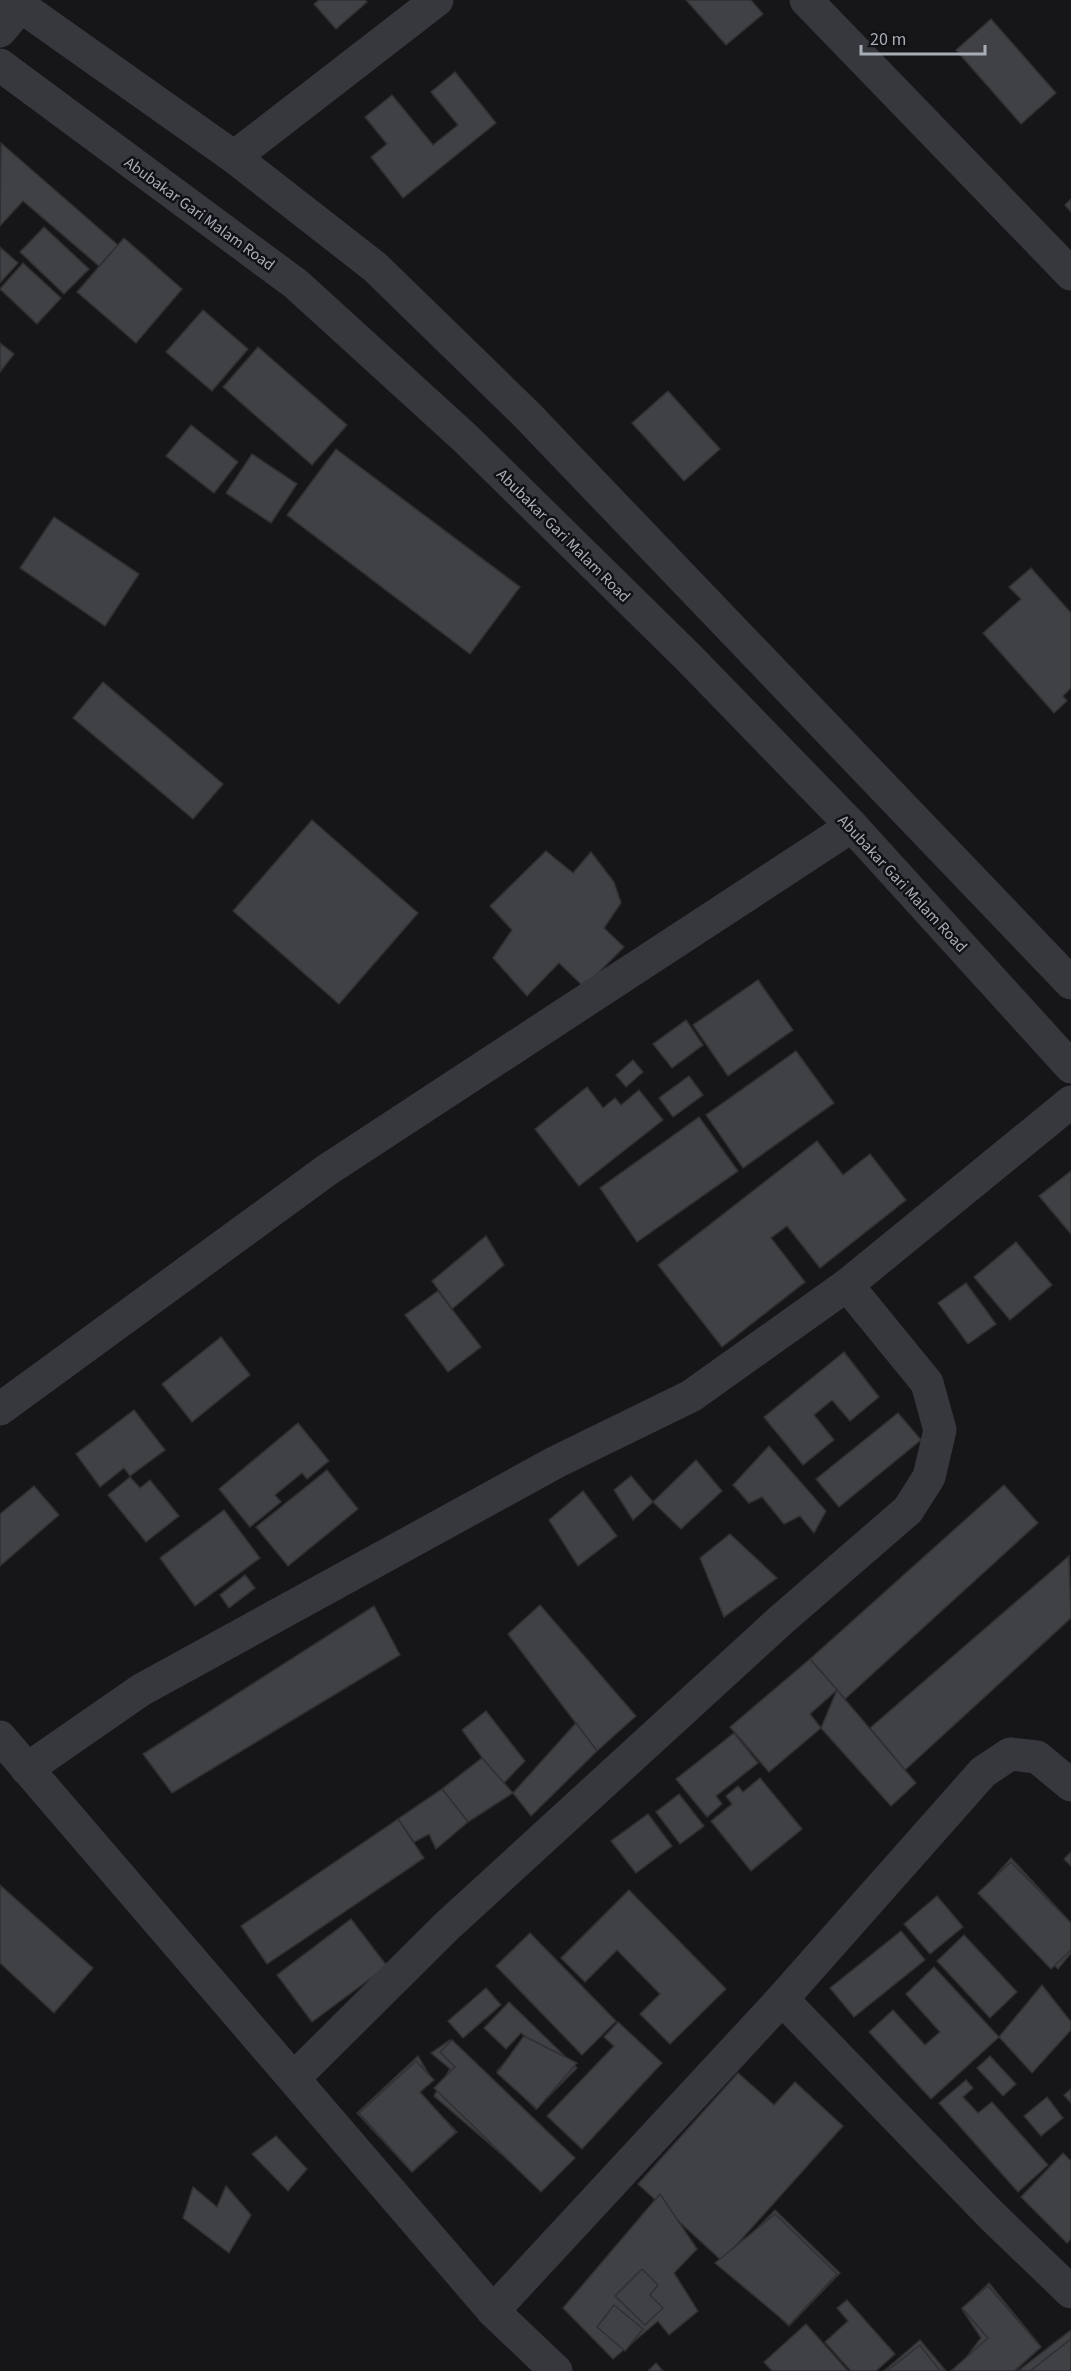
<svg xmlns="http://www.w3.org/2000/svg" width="1071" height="2371" viewBox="0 0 1071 2371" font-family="'Source Sans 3',sans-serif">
	<rect width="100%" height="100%" fill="#161618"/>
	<g fill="#404145" stroke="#303034" stroke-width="1.5">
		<polygon points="319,0 365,0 367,2 336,29 314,4"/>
		<polygon points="686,0 751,0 763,14 726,45"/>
		<polygon points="991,19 1056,93 1021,124 956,50"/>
		<polygon points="455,72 496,123 403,198 371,157 387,144 365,117 392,95 433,145 458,125 431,92"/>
		<polygon points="1,143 118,245 99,266 23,201 0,226"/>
		<polygon points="1071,199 1071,212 1065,205"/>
		<polygon points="44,227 89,269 64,294 20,252"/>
		<polygon points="124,238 182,289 136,343 77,292"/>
		<polygon points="0,247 18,263 0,283"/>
		<polygon points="23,263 61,298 37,324 0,289"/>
		<polygon points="203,310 248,349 212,391 166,352"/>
		<polygon points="0,343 14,354 0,372"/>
		<polygon points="258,347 347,425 312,465 223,387"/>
		<polygon points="668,391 720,449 684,481 632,423"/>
		<polygon points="191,425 238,462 214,493 166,456"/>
		<polygon points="336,449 520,587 470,654 287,515"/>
		<polygon points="252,454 297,484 271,523 226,493"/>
		<polygon points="54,517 139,574 105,626 20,568"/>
		<polygon points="1031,568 1071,613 1071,688 1063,696 1067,701 1054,713 983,633 1021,599 1009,587"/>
		<polygon points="103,682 223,784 193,819 73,718"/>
		<polygon points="312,820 418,913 339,1004 233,911"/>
		<polygon points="546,851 573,873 591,852 614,882 621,903 604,928 624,947 584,987 559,963 527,996 493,958 512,930 490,906"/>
		<polygon points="758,980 793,1030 728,1076 693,1025"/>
		<polygon points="686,1020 703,1045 672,1068 653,1044"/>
		<polygon points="796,1051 834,1103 743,1168 706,1115"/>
		<polygon points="633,1060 643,1072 626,1087 616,1075"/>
		<polygon points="689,1076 703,1095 673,1117 659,1098"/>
		<polygon points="587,1087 603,1108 615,1098 621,1105 639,1090 663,1120 579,1186 535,1129"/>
		<polygon points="699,1117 738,1171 637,1242 600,1188"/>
		<polygon points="817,1141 843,1175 870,1154 906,1200 820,1268 787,1226 771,1238 805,1282 722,1347 658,1265"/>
		<polygon points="1071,1171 1071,1234 1039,1196"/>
		<polygon points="486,1236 504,1265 452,1309 432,1281"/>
		<polygon points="1016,1242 1052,1285 1010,1320 974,1277"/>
		<polygon points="966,1283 996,1324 968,1344 938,1303"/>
		<polygon points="438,1291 481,1347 448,1372 405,1315"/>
		<polygon points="221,1337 250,1375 192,1422 162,1384"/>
		<polygon points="844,1352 879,1397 850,1421 832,1400 814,1415 834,1440 803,1465 764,1417"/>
		<polygon points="134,1410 165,1450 130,1476 124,1468 100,1487 76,1454"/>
		<polygon points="898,1413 921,1440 839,1507 816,1479"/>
		<polygon points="298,1423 329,1461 307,1479 302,1473 275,1495 281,1502 250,1527 219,1489"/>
		<polygon points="769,1446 826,1511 814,1533 800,1516 784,1524 762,1497 749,1503 733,1485"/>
		<polygon points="696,1460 722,1491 681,1529 653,1502"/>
		<polygon points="327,1470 358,1509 288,1566 256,1527"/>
		<polygon points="631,1476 653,1502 633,1520 614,1490"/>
		<polygon points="130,1477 140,1488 150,1480 179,1516 146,1542 108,1495"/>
		<polygon points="1004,1485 1038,1523 845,1699 810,1659"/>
		<polygon points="34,1486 59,1515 0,1566 0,1514"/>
		<polygon points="583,1491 617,1536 578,1566 549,1520"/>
		<polygon points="224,1510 260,1558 195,1606 160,1558"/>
		<polygon points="730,1534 777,1578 724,1617 700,1558"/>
		<polygon points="1069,1556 1071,1618 905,1770 870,1728"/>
		<polygon points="245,1575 255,1588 229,1608 220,1595"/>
		<polygon points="540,1605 636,1716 597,1751 508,1634"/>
		<polygon points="374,1606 400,1655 172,1793 143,1754"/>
		<polygon points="810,1659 837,1690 810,1714 821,1728 769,1772 730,1727"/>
		<polygon points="837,1690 916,1783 891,1806 821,1728"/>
		<polygon points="486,1711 525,1761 502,1785 462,1730"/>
		<polygon points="576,1723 597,1751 531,1816 513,1793"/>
		<polygon points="734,1733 758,1763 716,1796 722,1804 707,1817 676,1779"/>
		<polygon points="482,1758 513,1793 468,1822 442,1789"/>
		<polygon points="760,1778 802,1829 751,1871 711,1821 732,1804 726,1796 738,1786 743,1792"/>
		<polygon points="442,1789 468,1822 436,1849 429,1834 414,1842 398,1819"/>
		<polygon points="679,1794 704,1826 680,1844 656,1812"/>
		<polygon points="648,1814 672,1846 636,1873 611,1841"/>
		<polygon points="398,1819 424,1858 267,1964 241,1926"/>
		<polygon points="1071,1852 1071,1866 1064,1859"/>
		<polygon points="1011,1858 1071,1923 1071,1953 1058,1969 979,1894"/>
		<polygon points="1011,1862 1071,1923 1071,1950 1051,1969 978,1893"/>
		<polygon points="0,1885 93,1968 54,2013 0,1963"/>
		<polygon points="629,1890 726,1989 670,2044 640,2014 660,1994 617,1950 585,1982 561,1958"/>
		<polygon points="937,1896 963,1927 930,1954 904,1924"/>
		<polygon points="351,1919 387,1966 312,2022 277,1975"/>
		<polygon points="901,1931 925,1960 854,2017 830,1988"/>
		<polygon points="530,1933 616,2021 582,2055 496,1966"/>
		<polygon points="964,1935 1017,1992 990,2018 937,1961"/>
		<polygon points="934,1967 999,2037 931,2099 869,2032 893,2010 925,2045 940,2032 906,1994"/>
		<polygon points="1042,1985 1071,2022 1071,2030 1032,2073 999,2037"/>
		<polygon points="486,1988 501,2005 463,2038 448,2021"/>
		<polygon points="509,2002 577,2068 536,2109 497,2071 528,2039 521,2033 506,2049 484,2028"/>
		<polygon points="618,2022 662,2063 582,2149 547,2116 614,2046 604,2037"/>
		<polygon points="524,2036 577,2063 537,2109 497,2073"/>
		<polygon points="450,2040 549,2134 521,2171 434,2096 450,2069 431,2053"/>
		<polygon points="452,2040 575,2158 541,2192 434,2088 455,2067 440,2052"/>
		<polygon points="418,2056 432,2080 419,2093 457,2132 412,2172 357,2113"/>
		<polygon points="990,2056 1016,2084 1003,2096 977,2068"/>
		<polygon points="416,2061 434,2080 420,2092 456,2132 412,2172 359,2113"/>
		<polygon points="738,2073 774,2105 795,2082 843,2126 722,2261 638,2184"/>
		<polygon points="966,2080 973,2088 963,2097 978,2113 992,2102 1048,2165 1018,2192 939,2103"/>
		<polygon points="1071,2089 1071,2103 1064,2095"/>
		<polygon points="1047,2097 1063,2118 1041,2136 1024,2116"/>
		<polygon points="276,2136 307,2169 288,2191 252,2154"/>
		<polygon points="1063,2153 1071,2161 1071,2239 1067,2243 1021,2197"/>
		<polygon points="226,2186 251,2215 229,2253 183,2218 193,2187 217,2207"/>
		<polygon points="660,2194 697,2249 674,2273 698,2311 669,2335 658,2321 613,2359 563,2308"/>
		<polygon points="775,2210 840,2273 789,2326 724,2262"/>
		<polygon points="775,2214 837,2274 789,2325 715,2263"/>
		<polygon points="642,2269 658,2285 650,2295 663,2308 645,2325 615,2296"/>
		<polygon points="989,2283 1041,2347 1015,2371 956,2371 981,2338 962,2309"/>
		<polygon points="988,2286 1041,2347 1014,2371 951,2371 988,2338 962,2308"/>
		<polygon points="847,2300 895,2354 876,2371 851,2371 825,2342 848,2321 837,2308"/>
		<polygon points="614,2305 643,2329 625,2351 597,2327"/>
		<polygon points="806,2324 848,2371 772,2371 764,2362"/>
		<polygon points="1071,2330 1071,2371 1018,2371"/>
		<polygon points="1071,2339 1071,2371 1030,2371"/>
		<polygon points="920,2340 946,2371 884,2371"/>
		<polygon points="920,2345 940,2371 887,2371"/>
		<polygon points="656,2363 663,2371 648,2371"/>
	</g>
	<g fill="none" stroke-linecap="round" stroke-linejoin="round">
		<g stroke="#37383d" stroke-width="33">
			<polyline points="806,0 1071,274"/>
			<polyline points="234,157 437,0"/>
			<polyline points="0,1409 327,1170 852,826"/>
			<polyline points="0,1737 493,2311 556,2371"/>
			<polyline points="27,1769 141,1690 556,1462 691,1396 847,1285 1071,1102"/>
			<polyline points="782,1999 991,2215 1071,2292"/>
			<polyline points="294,2078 447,1926 781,1620 908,1510 929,1477 940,1430 927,1383 847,1285"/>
			<polyline points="493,2311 782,1999 983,1772 1010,1754 1037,1757 1071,1785"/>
		</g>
		<g stroke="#37383d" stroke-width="33">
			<polyline points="12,0 234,157 375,267 525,413 1071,983"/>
			<polyline points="0,31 20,7"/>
			<polyline points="0,65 296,284 465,438 688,657 852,826 1071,1067"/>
		</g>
	</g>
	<g text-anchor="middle" stroke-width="5" stroke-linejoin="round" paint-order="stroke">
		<g font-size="16" fill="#a8adb8" stroke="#111113">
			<text transform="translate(200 213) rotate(36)" y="6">Abubakar Gari Malam Road</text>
			<text transform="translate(564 535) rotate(45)" y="6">Abubakar Gari Malam Road</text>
			<text transform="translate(903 883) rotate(47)" y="6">Abubakar Gari Malam Road</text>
		</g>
	</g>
	<path d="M861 45v9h124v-9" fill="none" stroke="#a8adb8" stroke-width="3"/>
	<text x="870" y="45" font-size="18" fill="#a8adb8" stroke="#111113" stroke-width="4.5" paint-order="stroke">20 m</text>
</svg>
